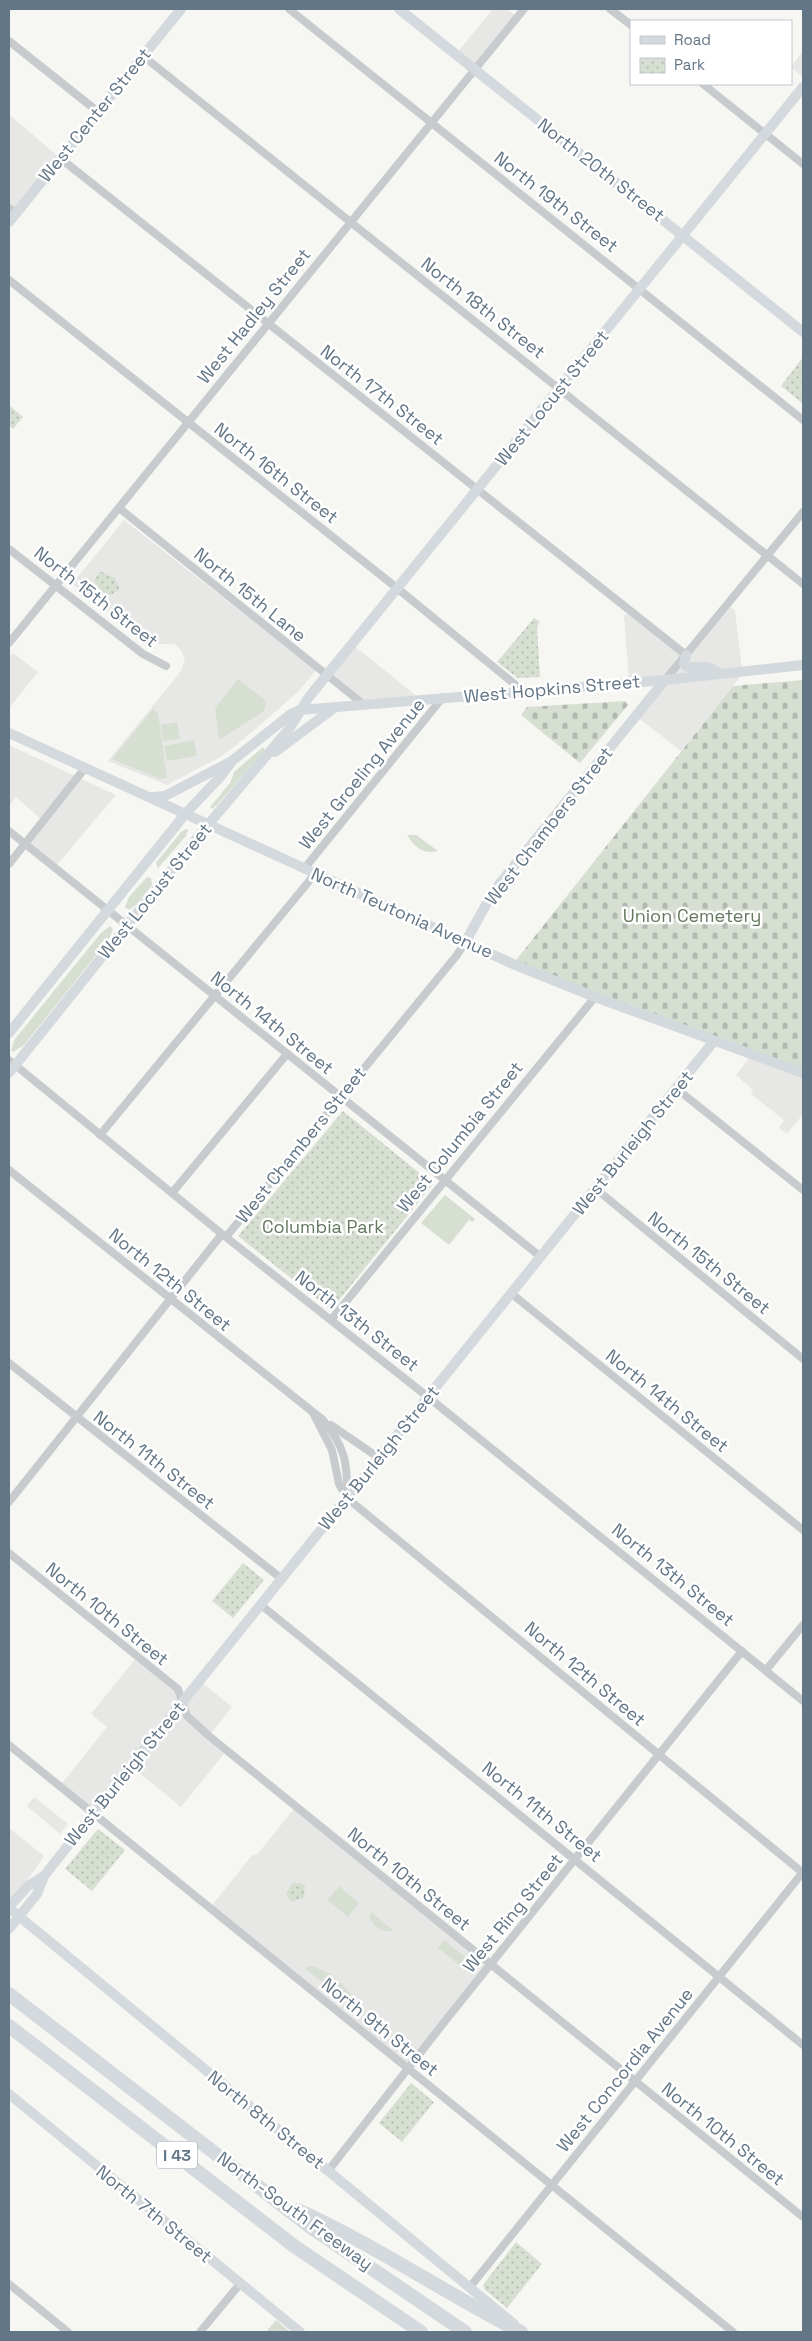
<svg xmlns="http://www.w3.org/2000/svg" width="812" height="2341" viewBox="0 0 812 2341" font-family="'Space Grotesk',sans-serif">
	<defs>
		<pattern id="cemetery-stones" width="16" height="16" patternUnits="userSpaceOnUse" patternTransform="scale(1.25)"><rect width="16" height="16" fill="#d7dfd3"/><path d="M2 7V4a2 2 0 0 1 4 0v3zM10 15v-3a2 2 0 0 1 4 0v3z" fill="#b2b9b1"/></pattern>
		<pattern id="park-dots" width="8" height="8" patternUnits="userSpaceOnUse" patternTransform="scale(1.25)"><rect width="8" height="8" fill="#d7dfd3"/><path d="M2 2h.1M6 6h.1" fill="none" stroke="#b2b9b1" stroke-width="1.8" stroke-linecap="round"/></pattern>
	</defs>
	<rect width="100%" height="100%" fill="#f6f6f2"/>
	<g fill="#e7e8e6">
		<polygon points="493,9 507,9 517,17 475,69 456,54"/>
		<polygon points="803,51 803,77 791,67"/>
		<polygon points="11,116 60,158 16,213 9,208 9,118"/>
		<polygon points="124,520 316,670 298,692 233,748 220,757 167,785 108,761 181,671 185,659 181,650 174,644 151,644 144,640 72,584"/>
		<polygon points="726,605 735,610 742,671 745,671 681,751 636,716 665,681 629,682 624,615 635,613 686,655"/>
		<polygon points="352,644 420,699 363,704 327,675"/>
		<polygon points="13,653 38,672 9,708 9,658"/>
		<polygon points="9,745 116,795 55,867 26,844 43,821 16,797 9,806"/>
		<polygon points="752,1054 803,1073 803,1114 787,1134 779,1128 784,1120 751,1094 753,1090 736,1075"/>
		<polygon points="137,1657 178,1689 183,1702 200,1681 232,1707 209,1736 227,1750 181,1807 131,1766 100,1806 84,1805 60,1786 107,1727 91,1714"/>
		<polygon points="34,1797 68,1824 60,1834 27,1806"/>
		<polygon points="296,1806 491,1965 408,2068 210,1908 253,1854 256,1856"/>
		<polygon points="9,1828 44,1856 9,1907"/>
	</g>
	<g fill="#d7dfd3">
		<polygon points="238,679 266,701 264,711 219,740 215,708"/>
		<polygon points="153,709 158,713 167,778 160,779 112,759"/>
		<polygon points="177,722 180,739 163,741 161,725"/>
		<polygon points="194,740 197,756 167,761 164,746"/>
		<polygon points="263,747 265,750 217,805 212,809 210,807 230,783 234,772"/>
		<polygon points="186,829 188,830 186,836 158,868 156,863 181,832"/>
		<path d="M407 835H416L438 851C424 855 414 847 407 835Z"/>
		<polygon points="147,877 151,878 152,885 137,904 129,910 125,907 129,897"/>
		<polygon points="110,926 113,929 109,939 24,1045 13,1052 11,1050 15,1039 101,933"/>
		<polygon points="445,1195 475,1219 473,1222 469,1220 449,1245 421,1223"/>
		<polygon points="339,1886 359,1903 348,1917 327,1900"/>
		<path d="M371 1912 393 1930C383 1934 375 1928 370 1919Z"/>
		<polygon points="444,1940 476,1966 470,1973 438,1948"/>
		<path d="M310 1966C327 1968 351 1989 356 2005L354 2008 305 1968Z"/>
		<polygon points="385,2031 413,2045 408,2051"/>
		<polygon points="276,2320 290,2332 266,2332"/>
	</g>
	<g fill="url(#cemetery-stones)">
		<polygon points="803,680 803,1073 513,964 733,686"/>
		<polygon points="625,701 628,705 580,763 521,715 527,707"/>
	</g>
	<g fill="url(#park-dots)">
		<polygon points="803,357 803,404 781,386"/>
		<polygon points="9,405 23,417 13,429 9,425"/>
		<polygon points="100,571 115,578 120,589 111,595 102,592 94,581"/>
		<polygon points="534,618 540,622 537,627 540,677 518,678 497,662"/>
		<polygon points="343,1111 433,1184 331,1310 238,1236"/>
		<polygon points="243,1563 264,1580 233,1618 212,1601"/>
		<polygon points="98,1829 125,1850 92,1891 65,1869"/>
		<polygon points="293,1883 299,1883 305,1885 304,1898 291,1902 286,1893"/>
		<polygon points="411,2083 434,2102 402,2142 379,2123"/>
		<polygon points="516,2242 542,2264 507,2308 485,2290 483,2285"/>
	</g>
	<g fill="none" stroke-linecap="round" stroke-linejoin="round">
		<g stroke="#c8cbce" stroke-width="8">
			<polyline points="289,9 803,420"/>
			<polyline points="610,9 631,25"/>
			<polyline points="9,41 97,111"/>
			<polyline points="143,56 803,584"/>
			<polyline points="703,84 803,164"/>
			<polyline points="60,158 686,655"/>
			<polyline points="9,208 16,213"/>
			<polyline points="9,280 397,588 523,691"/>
			<polyline points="119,508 363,704"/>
			<polyline points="9,549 143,654 166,666"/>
			<polyline points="9,643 524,9"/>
			<polyline points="665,680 803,512"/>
			<polyline points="9,831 541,1257"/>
			<polyline points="9,864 85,768"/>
			<polyline points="304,869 443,697"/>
			<polyline points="9,1060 222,1234 428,1397 803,1701"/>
			<polyline points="677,1089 803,1190"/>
			<polyline points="100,1135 315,874"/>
			<path d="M9 1170 323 1420C345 1447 348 1463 347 1498"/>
			<polyline points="596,1189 803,1359"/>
			<polyline points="172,1193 287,1054"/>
			<polyline points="226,1237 457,955 466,941"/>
			<polyline points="512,1294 803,1530"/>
			<polyline points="331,1320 595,997"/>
			<polyline points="9,1363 282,1579"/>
			<polyline points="313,1413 332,1450 339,1484 347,1498 803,1873"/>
			<polyline points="331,1425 379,1458"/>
			<polyline points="9,1502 222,1234"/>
			<polyline points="9,1553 178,1689 187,1716 209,1736 803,2217"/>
			<polyline points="261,1605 803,2045"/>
			<polyline points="766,1670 803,1625"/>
			<polyline points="9,1745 733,2332"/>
			<polyline points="328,2171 449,2016 742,1651"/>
			<polyline points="9,2284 68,2332"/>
			<polyline points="470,2287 803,1872"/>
			<polyline points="200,2332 240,2284"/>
		</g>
		<g stroke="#d4d9dd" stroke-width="10">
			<polyline points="399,9 803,332"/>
			<polyline points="9,222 181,9"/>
			<polyline points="686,655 684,664 687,667 708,667 721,674"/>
			<polyline points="9,733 513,964 595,997 803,1073"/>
			<polyline points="275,752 334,708"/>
			<polyline points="153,797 165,796 230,762"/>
			<polyline points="466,941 493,892 665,680"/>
			<polyline points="9,1033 186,813 221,776 233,760 291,714 300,710 665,680 803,665"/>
			<polyline points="9,1073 201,833 289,729 309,697 803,87"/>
			<polyline points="9,1907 28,1886 44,1876"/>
			<polyline points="9,1908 514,2324"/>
			<polyline points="9,1929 37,1894 44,1876 131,1766 714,1041"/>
			<polyline points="9,2094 300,2332"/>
		</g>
		<g stroke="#d4d9dd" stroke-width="14">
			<polyline points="9,1994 309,2226 465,2332"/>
			<polyline points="9,2026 294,2246 421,2332"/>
			<path d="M298 2210C375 2245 445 2293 521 2332"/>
		</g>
	</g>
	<g text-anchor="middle" stroke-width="5" stroke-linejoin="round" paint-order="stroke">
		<rect fill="#fff" stroke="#929faa" stroke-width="1" x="157" y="2141.5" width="40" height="27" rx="4"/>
		<g font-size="16" font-weight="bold" fill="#637686">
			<text x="177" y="2161">I 43</text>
		</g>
		<g font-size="18" fill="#637686" stroke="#fff">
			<text transform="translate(95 115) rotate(-51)" y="6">West Center Street</text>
			<text transform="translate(601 170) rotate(38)" y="6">North 20th Street</text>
			<text transform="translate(556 202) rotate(38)" y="6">North 19th Street</text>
			<text transform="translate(483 308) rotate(38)" y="6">North 18th Street</text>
			<text transform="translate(254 316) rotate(-51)" y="6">West Hadley Street</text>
			<text transform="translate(382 395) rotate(38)" y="6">North 17th Street</text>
			<text transform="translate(552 398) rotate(-51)" y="6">West Locust Street</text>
			<text transform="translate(276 473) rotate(38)" y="6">North 16th Street</text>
			<text transform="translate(250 595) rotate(39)" y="6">North 15th Lane</text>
			<text transform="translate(96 597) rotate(38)" y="6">North 15th Street</text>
			<text transform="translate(552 689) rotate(-5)" y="6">West Hopkins Street</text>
			<text transform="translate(362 774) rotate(-51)" y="6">West Groeling Avenue</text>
			<text transform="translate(549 826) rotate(-52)" y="6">West Chambers Street</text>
			<text transform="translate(155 891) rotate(-51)" y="6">West Locust Street</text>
			<text transform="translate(402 913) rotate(24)" y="6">North Teutonia Avenue</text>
			<text transform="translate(272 1023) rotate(39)" y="6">North 14th Street</text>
			<text transform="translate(460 1137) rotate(-51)" y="6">West Columbia Street</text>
			<text transform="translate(633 1143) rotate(-51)" y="6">West Burleigh Street</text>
			<text transform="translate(301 1145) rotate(-51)" y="6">West Chambers Street</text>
			<text transform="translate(709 1263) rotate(39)" y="6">North 15th Street</text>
			<text transform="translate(170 1280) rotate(39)" y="6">North 12th Street</text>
			<text transform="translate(357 1321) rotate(38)" y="6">North 13th Street</text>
			<text transform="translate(667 1401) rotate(39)" y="6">North 14th Street</text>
			<text transform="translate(379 1458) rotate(-51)" y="6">West Burleigh Street</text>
			<text transform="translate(154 1460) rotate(38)" y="6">North 11th Street</text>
			<text transform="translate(673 1575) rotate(39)" y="6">North 13th Street</text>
			<text transform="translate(107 1614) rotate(39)" y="6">North 10th Street</text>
			<text transform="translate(585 1674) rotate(40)" y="6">North 12th Street</text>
			<text transform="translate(125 1774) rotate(-51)" y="6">West Burleigh Street</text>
			<text transform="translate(542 1812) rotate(39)" y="6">North 11th Street</text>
			<text transform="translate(409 1879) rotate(39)" y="6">North 10th Street</text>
			<text transform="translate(513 1913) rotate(-51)" y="6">West Ring Street</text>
			<text transform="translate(380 2027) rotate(39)" y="6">North 9th Street</text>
			<text transform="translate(625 2070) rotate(-51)" y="6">West Concordia Avenue</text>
			<text transform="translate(266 2120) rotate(39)" y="6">North 8th Street</text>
			<text transform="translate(723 2134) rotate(39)" y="6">North 10th Street</text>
			<text transform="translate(295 2211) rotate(36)" y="6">North-South Freeway</text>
			<text transform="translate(154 2214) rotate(39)" y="6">North 7th Street</text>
		</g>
		<g font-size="18" fill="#63785e" stroke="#fff">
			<text x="692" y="922">Union Cemetery</text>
			<text x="323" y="1233">Columbia Park</text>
		</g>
	</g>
	<rect width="812" height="2341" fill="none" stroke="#637686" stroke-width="20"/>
	<rect x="630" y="20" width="162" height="65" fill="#ffffff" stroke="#c1c8cf"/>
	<rect x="640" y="36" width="25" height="8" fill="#d4d9dd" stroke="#c1c8cf"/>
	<text x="674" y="45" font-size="15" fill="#637686">Road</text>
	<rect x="640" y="58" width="25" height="15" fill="url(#park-dots)" stroke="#c1c8cf"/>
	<text x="674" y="70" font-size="15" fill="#637686">Park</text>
</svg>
